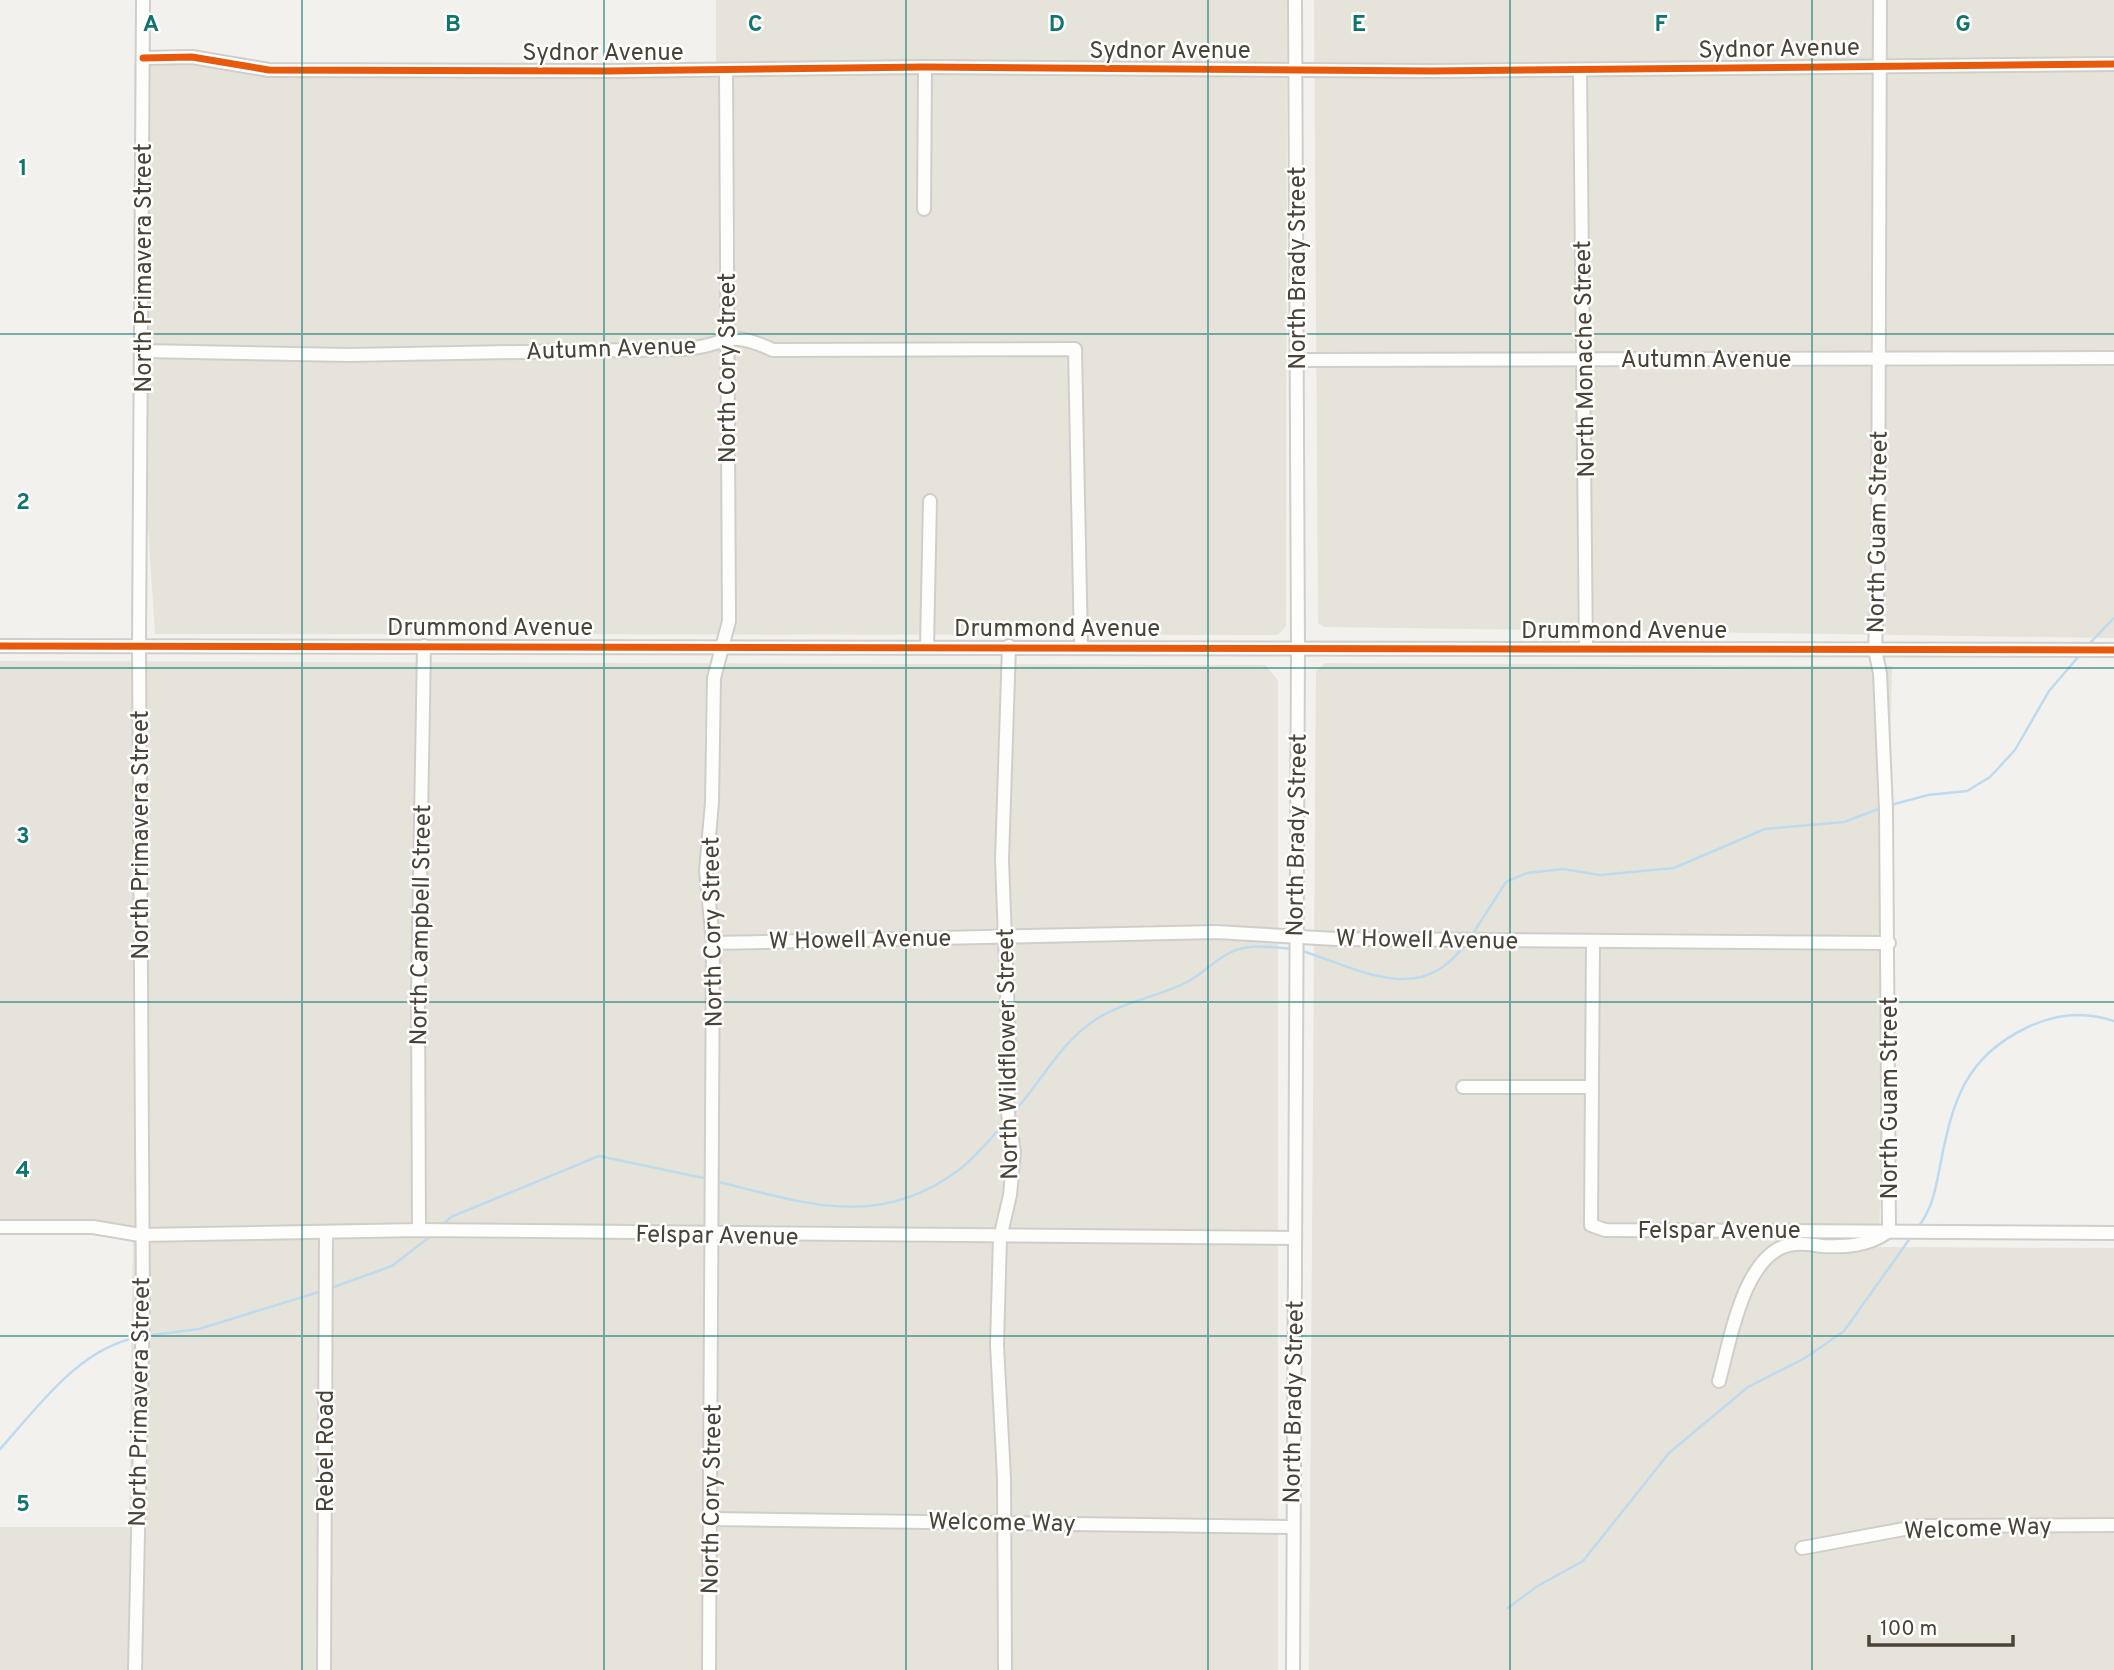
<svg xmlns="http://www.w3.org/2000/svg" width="2114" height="1670" viewBox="0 0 2114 1670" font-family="Overpass,sans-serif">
	<rect width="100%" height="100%" fill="#f2f1ed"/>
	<g fill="#e6e3da">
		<polygon points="716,0 1287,0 1286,626 1278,635 155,634 137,356 134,63 716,64"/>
		<polygon points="1314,0 2114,0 2114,638 1324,627 1318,623"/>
		<polygon points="0,661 1265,665 1278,680 1278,1670 0,1670 0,1527 129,1527 133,1235 0,1233"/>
		<polygon points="1325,663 1892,666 1879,1247 2114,1248 2114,1670 1309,1670 1316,671"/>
	</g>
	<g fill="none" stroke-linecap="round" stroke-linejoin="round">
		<g stroke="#bedaef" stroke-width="2.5">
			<polyline points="2088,645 2114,618"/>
			<polyline points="1891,805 1928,795 1967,791 1990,777 2015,750 2049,691 2079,656"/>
			<polyline points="1472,935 1506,882 1527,873 1563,869 1600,875 1674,868 1765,829 1844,822 1881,808"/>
			<path d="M1302 951C1361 969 1421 1008 1466 943"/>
			<path d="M1014 1112C1041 1082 1060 1043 1095 1020 1124 1001 1159 997 1189 981 1202 974 1212 963 1224 956 1245 942 1269 947 1292 949"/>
			<path d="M715 1181C804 1203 879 1231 960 1169 976 1156 991 1138 1005 1123"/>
			<polyline points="442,1225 451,1217 599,1156 708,1179"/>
			<path d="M1919 1226C1934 1205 1936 1186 1941 1161 1953 1100 1966 1057 2026 1028 2055 1014 2082 1011 2114 1021"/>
			<polyline points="331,1288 392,1266 432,1235"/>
			<polyline points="145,1336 199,1329 322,1291"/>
			<path d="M0 1449C39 1406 79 1348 139 1337"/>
			<polyline points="1508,1608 1536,1587 1583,1561 1669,1453 1748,1387 1805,1358 1844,1331 1911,1237"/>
		</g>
		<g stroke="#d0ceca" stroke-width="16">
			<g id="minor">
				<polyline points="143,58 192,57 269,70 608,71 925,67 1432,71 2114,64"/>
				<polyline points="1580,70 1586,649"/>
				<polyline points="924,209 925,67"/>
				<path d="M143 351 349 355 684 349C730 346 723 327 773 350L1075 349 1081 646"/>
				<polyline points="1298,360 2114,358"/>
				<polyline points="0,646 2114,650"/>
				<polyline points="927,647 930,501"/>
				<polyline points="1593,942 1591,1225 1605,1230 2114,1233"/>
				<polyline points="713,943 1216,932 1336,939 1889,943"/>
				<polyline points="1463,1087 1590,1087"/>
				<polyline points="0,1227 93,1227 140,1235 419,1230 1295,1238"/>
				<polyline points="419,1230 418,995 424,646"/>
				<path d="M1719 1381C1730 1342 1744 1248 1795 1244 1804 1243 1814 1245 1822 1246 1846 1247 1869 1246 1889 1231L1886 809 1880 673 1875 650 1878 573 1880 0"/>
				<polyline points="711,1519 1292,1527"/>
				<polyline points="1802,1548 1920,1526 2114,1525"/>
				<polyline points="135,1670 143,1308 139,647 143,0"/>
				<polyline points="324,1670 326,1232"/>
				<polyline points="709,1670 713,943 706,871 712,802 714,678 729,621 726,70"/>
				<polyline points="1005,1670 1004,1478 997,1345 1000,1238 1010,1195 1014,1152 1007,1107 1010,1072 1002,860 1009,646"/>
				<polyline points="1293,1670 1298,650 1295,0"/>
			</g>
		</g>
		<use href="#minor" stroke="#fdfdfc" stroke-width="12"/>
		<g stroke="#fff" stroke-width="11">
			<g id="cycleway">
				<polyline points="143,58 192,57 269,70 608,71 925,67 1432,71 2114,64"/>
				<polyline points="0,646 2114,650"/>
			</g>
		</g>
		<use href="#cycleway" stroke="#e8590c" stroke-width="7"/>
	</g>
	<path fill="none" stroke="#0f766e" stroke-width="2" stroke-opacity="0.55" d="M302 0V1670M604 0V1670M906 0V1670M1208 0V1670M1510 0V1670M1812 0V1670M0 334H2114M0 668H2114M0 1002H2114M0 1336H2114"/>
	<g text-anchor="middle" stroke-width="5" stroke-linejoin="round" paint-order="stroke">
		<g font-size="24" fill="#494338" stroke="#fff">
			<text transform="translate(1779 48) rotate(-1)" y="8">Sydnor Avenue</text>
			<text x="1170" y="58">Sydnor Avenue</text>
			<text x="603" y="60">Sydnor Avenue</text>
			<text transform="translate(143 268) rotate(-90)" y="8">North Primavera Street</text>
			<text transform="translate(1297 268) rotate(-90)" y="8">North Brady Street</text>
			<text transform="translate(611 348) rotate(-2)" y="8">Autumn Avenue</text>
			<text transform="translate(1584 359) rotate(-91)" y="8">North Monache Street</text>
			<text x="1706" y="367">Autumn Avenue</text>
			<text transform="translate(727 368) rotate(-90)" y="8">North Cory Street</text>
			<text transform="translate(1877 532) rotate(-89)" y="8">North Guam Street</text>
			<text x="490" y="635">Drummond Avenue</text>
			<text x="1057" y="636">Drummond Avenue</text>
			<text x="1624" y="638">Drummond Avenue</text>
			<text transform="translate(140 835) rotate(-90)" y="8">North Primavera Street</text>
			<text transform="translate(1296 835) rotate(-89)" y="8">North Brady Street</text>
			<text transform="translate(420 925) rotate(-89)" y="8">North Campbell Street</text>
			<text transform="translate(712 932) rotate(-91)" y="8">North Cory Street</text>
			<text transform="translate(860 939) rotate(-1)" y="8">W Howell Avenue</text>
			<text transform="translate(1427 939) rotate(1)" y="8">W Howell Avenue</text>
			<text transform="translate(1007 1054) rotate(-91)" y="8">North Wildflower Street</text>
			<text transform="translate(1889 1098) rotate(-90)" y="8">North Guam Street</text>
			<text x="1719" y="1238">Felspar Avenue</text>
			<text transform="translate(717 1235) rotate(1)" y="8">Felspar Avenue</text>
			<text transform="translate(139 1402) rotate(-89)" y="8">North Primavera Street</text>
			<text transform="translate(1293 1402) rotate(-89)" y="8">North Brady Street</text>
			<text transform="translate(325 1451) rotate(-90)" y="8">Rebel Road</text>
			<text transform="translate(711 1499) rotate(-89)" y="8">North Cory Street</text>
			<text transform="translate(1002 1522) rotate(1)" y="8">Welcome Way</text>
			<text transform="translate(1978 1528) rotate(-2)" y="8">Welcome Way</text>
		</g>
	</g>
	<g font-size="23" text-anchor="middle" font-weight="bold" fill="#0f766e" stroke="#fff" stroke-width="5" stroke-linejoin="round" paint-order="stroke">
		<text x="151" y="31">A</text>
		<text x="453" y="31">B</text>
		<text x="755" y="31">C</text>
		<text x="1057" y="31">D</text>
		<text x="1359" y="31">E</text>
		<text x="1661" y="31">F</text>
		<text x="1963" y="31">G</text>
		<text x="23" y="175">1</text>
		<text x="23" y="509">2</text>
		<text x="23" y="843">3</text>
		<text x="23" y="1177">4</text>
		<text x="23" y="1511">5</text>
	</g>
	<path d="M1869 1635v10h144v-10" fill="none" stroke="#494338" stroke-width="3.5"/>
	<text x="1880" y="1635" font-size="21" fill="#494338" stroke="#ffffff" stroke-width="5" paint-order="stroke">100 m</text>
</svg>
